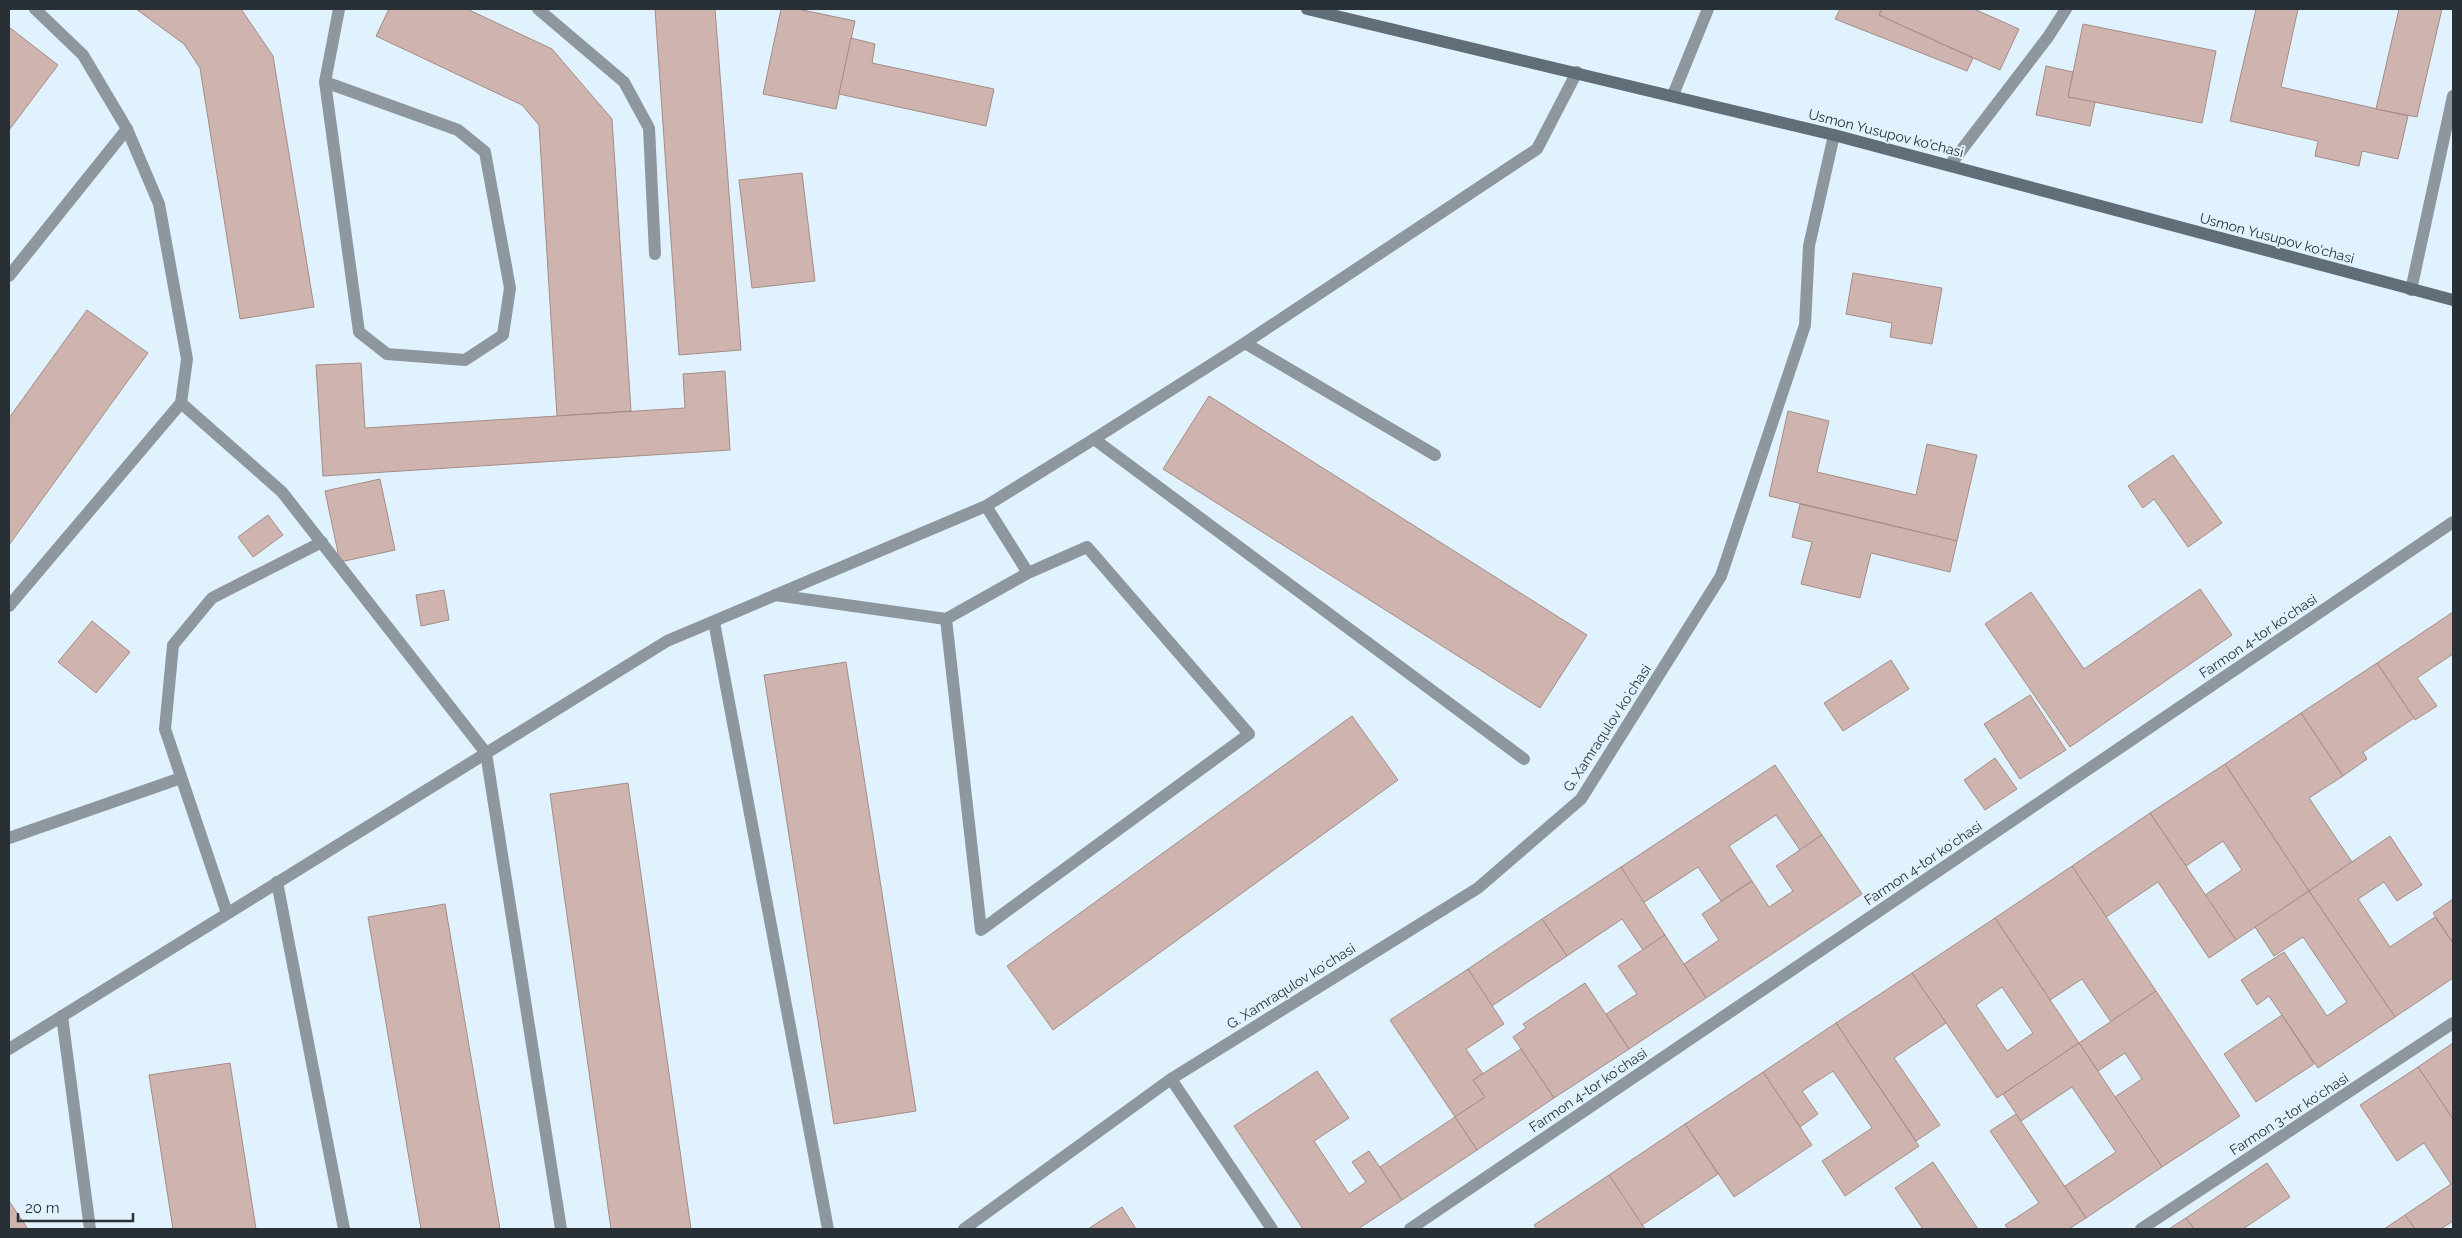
<svg xmlns="http://www.w3.org/2000/svg" width="2462" height="1238" viewBox="0 0 2462 1238" font-family="Raleway,sans-serif">
	<rect width="100%" height="100%" fill="#e1f2ff"/>
	<g fill="#ceb3ae" stroke="#a58c86" fill-rule="evenodd">
		<polygon points="136,9 241,9 273,56 314,307 240,319 200,68 184,44"/>
		<polygon points="389,9 467,9 552,49 612,119 631,411 557,416 539,125 522,105 376,36"/>
		<polygon points="655,9 715,9 741,350 679,355"/>
		<polygon points="781,9 798,9 855,21 836,109 763,94"/>
		<polygon points="1840,9 1882,9 1879,15 1973,58 1967,71 1835,19"/>
		<polygon points="1882,9 1974,9 2019,29 2000,70 1879,15"/>
		<polygon points="2256,9 2298,9 2281,87 2408,116 2398,159 2362,151 2359,166 2315,156 2318,141 2230,121"/>
		<polygon points="2399,9 2442,9 2417,117 2376,109"/>
		<polygon points="2083,24 2216,51 2202,123 2068,97"/>
		<polygon points="9,27 58,65 9,130"/>
		<polygon points="851,38 875,44 872,63 994,89 986,126 839,94"/>
		<polygon points="2046,66 2073,72 2068,97 2095,102 2090,126 2036,115"/>
		<polygon points="802,173 815,281 752,288 739,180"/>
		<polygon points="1853,273 1942,288 1932,344 1890,337 1892,323 1846,314"/>
		<polygon points="87,310 148,353 9,545 9,418"/>
		<polygon points="361,363 365,428 685,408 683,374 725,371 730,450 323,476 316,365"/>
		<polygon points="1209,396 1587,635 1540,708 1163,469"/>
		<polygon points="1788,411 1829,421 1817,472 1916,495 1927,444 1977,455 1957,541 1769,496"/>
		<polygon points="2173,455 2222,523 2188,547 2154,499 2143,508 2128,486"/>
		<polygon points="380,479 395,550 340,562 325,491"/>
		<polygon points="1800,504 1957,541 1950,572 1871,553 1860,598 1801,584 1812,542 1792,537"/>
		<polygon points="268,515 283,535 253,557 238,537"/>
		<polygon points="2200,589 2232,635 2070,747 1985,624 2031,592 2084,669"/>
		<polygon points="444,590 449,620 421,626 416,595"/>
		<polygon points="2453,612 2453,654 2417,678 2437,706 2415,720 2377,663"/>
		<polygon points="92,621 130,652 96,693 58,662"/>
		<polygon points="1891,660 1909,689 1843,731 1824,703"/>
		<polygon points="846,662 916,1111 834,1124 764,675"/>
		<polygon points="2377,663 2414,718 2363,752 2367,759 2343,776 2301,713"/>
		<polygon points="2030,695 2066,750 2020,779 1984,724"/>
		<polygon points="2301,713 2343,776 2309,798 2352,862 2309,891 2225,764"/>
		<polygon points="1352,716 1398,780 1053,1030 1007,966"/>
		<polygon points="1995,758 2017,789 1985,810 1964,780"/>
		<polygon points="2225,764 2309,891 2236,940 2205,895 2242,870 2223,841 2186,866 2150,813"/>
		<polygon points="1775,765 1822,835 1800,850 1776,815 1729,846 1752,881 1721,901 1698,867 1643,903 1621,867"/>
		<polygon points="628,783 691,1229 611,1229 550,794"/>
		<polygon points="2150,813 2236,940 2209,958 2158,882 2106,917 2072,866"/>
		<polygon points="1822,835 1862,894 1706,998 1684,964 1719,940 1702,914 1752,881 1769,907 1793,891 1776,866"/>
		<polygon points="2390,836 2422,885 2397,901 2384,882 2358,899 2390,947 2435,917 2453,943 2453,978 2395,1017 2309,891"/>
		<polygon points="2072,866 2156,991 2111,1022 2082,979 2050,1000 1995,918"/>
		<polygon points="1621,867 1665,935 1643,950 1622,919 1567,956 1542,919"/>
		<polygon points="2309,891 2395,1017 2318,1068 2269,996 2257,1005 2241,980 2284,952 2327,1016 2347,1002 2303,937 2274,956 2255,927"/>
		<polygon points="2453,899 2453,943 2433,913"/>
		<polygon points="445,904 500,1229 421,1229 368,917"/>
		<path d="M1995 918 2079 1043 1997 1098 1912 973ZM2002 987 2033 1033 2007 1051 1976 1005Z"/>
		<polygon points="1542,919 1567,956 1492,1006 1468,969"/>
		<polygon points="1665,935 1706,998 1629,1049 1606,1014 1637,994 1618,966"/>
		<polygon points="1468,969 1504,1024 1466,1049 1483,1074 1473,1080 1485,1097 1455,1117 1390,1020"/>
		<polygon points="1912,973 1946,1023 1894,1058 1940,1125 1916,1141 1836,1023"/>
		<polygon points="1585,983 1629,1049 1554,1098 1513,1037 1526,1028 1523,1024"/>
		<polygon points="2156,991 2240,1116 2162,1167 2115,1097 2142,1079 2125,1053 2098,1071 2079,1043"/>
		<polygon points="2282,1015 2314,1064 2256,1102 2224,1054"/>
		<polygon points="1836,1023 1919,1146 1845,1196 1822,1161 1872,1128 1833,1071 1802,1091 1818,1114 1800,1127 1763,1072"/>
		<polygon points="2079,1043 2162,1167 2086,1218 2065,1186 2116,1152 2072,1087 2021,1121 2003,1094"/>
		<polygon points="2453,1043 2453,1119 2418,1067"/>
		<polygon points="1521,1049 1554,1098 1477,1150 1455,1117 1485,1097 1473,1080"/>
		<polygon points="230,1063 256,1229 173,1229 149,1075"/>
		<polygon points="2418,1067 2453,1119 2453,1221 2441,1229 2415,1229 2405,1215 2451,1184 2424,1143 2397,1161 2360,1105"/>
		<polygon points="1317,1071 1349,1118 1314,1141 1349,1194 1366,1182 1352,1162 1369,1151 1402,1200 1358,1229 1303,1229 1234,1126"/>
		<polygon points="1763,1072 1812,1145 1734,1197 1685,1124"/>
		<polygon points="2016,1114 2086,1218 2069,1229 2008,1229 2005,1225 2039,1203 1990,1131"/>
		<polygon points="1455,1117 1477,1150 1402,1200 1380,1167"/>
		<polygon points="1685,1124 1718,1174 1642,1225 1609,1175"/>
		<polygon points="1933,1162 1978,1229 1923,1229 1895,1188"/>
		<polygon points="2267,1163 2290,1197 2243,1229 2194,1229 2186,1218"/>
		<polygon points="1609,1175 1645,1229 1537,1229 1534,1225"/>
		<polygon points="9,1201 28,1229 9,1229"/>
		<polygon points="1122,1207 1136,1229 1088,1229"/>
		<polygon points="2405,1215 2415,1229 2384,1229"/>
		<polygon points="2186,1218 2194,1229 2169,1229"/>
	</g>
	<g fill="none" stroke-linecap="round" stroke-linejoin="round">
		<g stroke="#8e979e" stroke-width="12">
			<polyline points="538,9 624,82 649,128 655,254"/>
			<polyline points="325,82 458,130 485,152 510,288 503,335 465,360 387,354 359,332 325,82 339,9"/>
			<polyline points="9,276 127,129"/>
			<polyline points="2411,290 2453,96"/>
			<polyline points="1245,343 1435,455"/>
			<polyline points="181,403 282,492 486,753 561,1229"/>
			<polyline points="1094,439 1524,759"/>
			<polyline points="986,506 1028,573 1087,547 1249,734 981,930 946,619 1028,573"/>
			<polyline points="775,595 946,619"/>
			<polyline points="9,606 181,403 187,359 159,204 127,129 83,55 35,9"/>
			<polyline points="714,622 828,1229"/>
			<polyline points="9,838 181,778"/>
			<polyline points="277,882 344,1229"/>
			<polyline points="227,913 165,729 173,645 212,598 322,542"/>
			<polyline points="62,1016 90,1229"/>
		</g>
		<g stroke="#8e979e" stroke-width="12">
			<polyline points="1673,95 1708,9"/>
			<polyline points="1950,165 2048,37 2066,9"/>
			<polyline points="9,1049 667,641 986,506 1094,439 1245,343 1537,149 1577,72"/>
			<polyline points="1171,1079 1272,1229"/>
			<polyline points="964,1229 1171,1079 1478,888 1581,799 1721,576 1805,325 1809,246 1834,135"/>
			<polyline points="1410,1229 2453,522"/>
			<polyline points="2141,1229 2453,1023"/>
		</g>
		<polyline stroke="#616d77" stroke-width="12" points="1307,9 1834,135 2453,300"/>
	</g>
	<g text-anchor="middle" stroke-width="4" stroke-linejoin="round" paint-order="stroke">
		<g font-size="14" fill="#283036" stroke="#e1f2ff">
			<text transform="translate(1886 133) rotate(14)" y="5">Usmon Yusupov ko'chasi</text>
			<text transform="translate(2277 238) rotate(15)" y="5">Usmon Yusupov ko'chasi</text>
			<text transform="translate(2258 636) rotate(-34)" y="5">Farmon 4-tor koʻchasi</text>
			<text transform="translate(1607 728) rotate(-57)" y="5">G. Xamraqulov koʻchasi</text>
			<text transform="translate(1923 863) rotate(-34)" y="5">Farmon 4-tor koʻchasi</text>
			<text transform="translate(1291 986) rotate(-32)" y="5">G. Xamraqulov koʻchasi</text>
			<text transform="translate(1588 1090) rotate(-34)" y="5">Farmon 4-tor koʻchasi</text>
			<text transform="translate(2289 1114) rotate(-33)" y="5">Farmon 3-tor koʻchasi</text>
		</g>
	</g>
	<rect width="2462" height="1238" fill="none" stroke="#283036" stroke-width="20"/>
	<path d="M18 1213v8h115v-8" fill="none" stroke="#283036" stroke-width="2.5"/>
	<text x="25" y="1213" font-size="15" fill="#283036" stroke="#e1f2ff" stroke-width="4" paint-order="stroke">20 m</text>
</svg>
